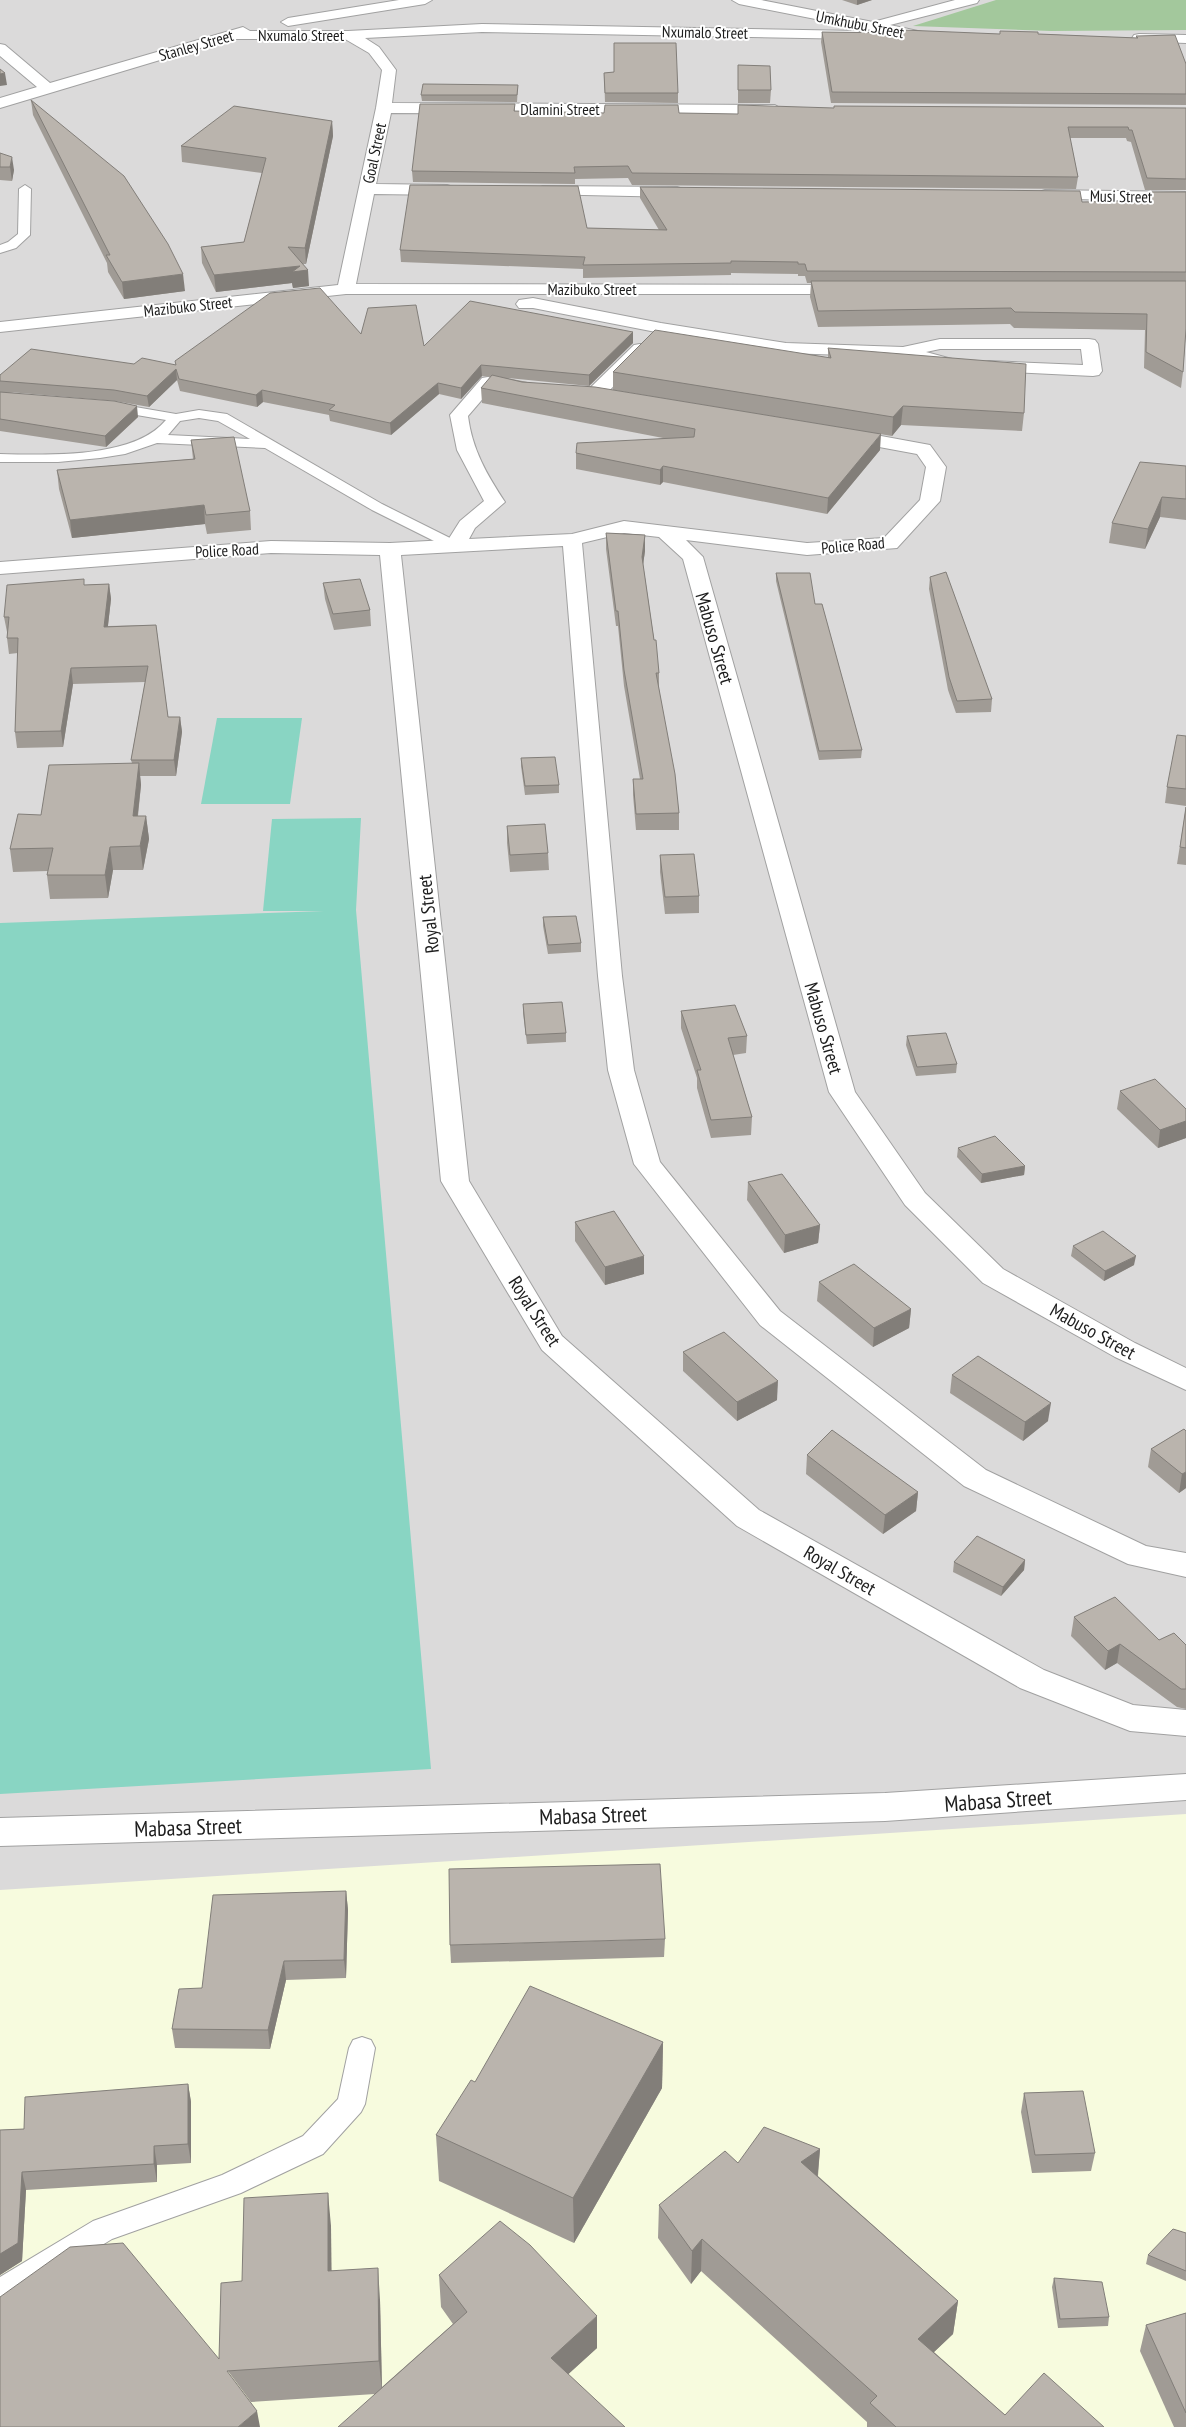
<svg xmlns="http://www.w3.org/2000/svg" width="1186" height="2427" viewBox="0 0 1186 2427" font-family="'PT Sans Narrow',sans-serif">
	<rect width="100%" height="100%" fill="#edebe4"/>
	<rect fill="#dbdada" x="0" y="0" width="1186" height="2427"/>
	<polygon fill="#f7fbde" points="1186,1814 1186,2427 0,2427 0,1890"/>
	<polygon fill="#a3c89c" points="996,0 1186,0 1186,30 1051,31 913,26"/>
	<g fill="#89d5c3">
		<polygon points="217,718 302,718 290,804 201,804"/>
		<polygon points="361,818 356,910 431,1769 0,1794 0,923 324,911 263,911 272,819"/>
	</g>
	<g fill="none" stroke-linecap="round" stroke-linejoin="round">
		<g stroke="#a1a1a1" stroke-width="2">
			<g id="service">
				<polygon points="25,185 31,189 30,235 16,248 0,253 0,245 8,242 18,234 19,189"/>
				<path d="M112 403 176 414 199 410 227 414 382 504 460 543 462 546 460 549H450L372 510 265 448 157 443 125 454 100 458 58 462H0V454C47 455 134 459 166 420L107 410 105 407 107 404ZM199 418 218 421 250 439 168 435 180 421Z"/>
				<polygon points="362,2037 371,2040 375,2048 365,2104 361,2112 323,2154 241,2193 112,2239 10,2302 0,2306 0,2277 93,2221 222,2175 303,2136 338,2099 349,2048 353,2040"/>
			</g>
		</g>
		<g stroke="#a1a1a1" stroke-width="2">
			<g id="minor">
				<polygon points="399,0 432,0 425,4 288,26 281,22 288,18"/>
				<polygon points="732,0 761,0 873,22 955,0 979,0 977,3 890,25 927,33 929,36 922,40 739,4"/>
				<polygon points="482,24 858,31 865,35 858,39 482,32 365,38 379,47 396,70 392,103 775,105 783,110 775,115 391,113 376,184 447,185 453,187 455,190 453,193 447,195 374,194 356,284 847,285 853,286 856,290 853,294 346,294 0,332 0,322 338,285 376,108 382,70 369,53 345,39 230,39 0,108 0,98 37,87 0,56 0,44 5,45 50,83 243,27 250,31 348,31"/>
				<polygon points="1139,34 1186,35 1186,43 1134,41 1132,38 1134,35"/>
				<polygon points="543,186 677,187 683,189 685,192 683,195 677,197 537,194 535,191 537,188"/>
				<polygon points="1045,190 1186,192 1186,202 1039,198 1037,195 1039,192"/>
				<polygon points="533,298 661,323 786,343 903,347 940,339 1089,339 1095,340 1098,344 1102,371 1099,375 1093,376 989,371 983,370 980,366 983,362 989,361 1083,365 1081,349 940,349 926,352 952,359 955,363 952,367 946,368 903,357 786,353 661,333 533,308 519,308 516,304 519,300"/>
				<polygon points="640,344 646,345 649,349 646,353 602,398 588,398 586,394 588,390 634,345"/>
				<path d="M488 377 520 383 523 387 520 391 514 393 492 388 468 416C472 449 487 475 505 502L475 528 469 539 572 534 624 521 807 543 884 538 920 500 926 467 917 454 836 439 834 435 836 431 843 429 930 445 946 467 940 501 897 548 807 555 686 540 703 557 855 1092 925 1193 1003 1269 1135 1343 1186 1368V1390L1115 1357 983 1283 905 1205 829 1092 683 559 659 537 624 533 582 543 622 976 634 1070 660 1162 780 1311 986 1470 1146 1546 1186 1553V1577L1128 1564 964 1486 760 1325 634 1164 608 1070 598 976 563 546 401 555 469 1181 562 1336 759 1510 1044 1670 1133 1705 1186 1710V1736L1130 1731 1020 1688 737 1526 542 1350 441 1181 380 555 271 553 0 574V562L271 541 390 543 448 540 460 521 484 501 457 450 450 415 482 378Z"/>
				<polygon points="1186,1774 1186,1800 885,1821 0,1846 0,1818 885,1793"/>
			</g>
		</g>
		<use href="#service" fill="#fff" fill-rule="evenodd"/>
		<use href="#minor" fill="#fff" fill-rule="evenodd"/>
	</g>
	<g fill="#a09b95">
		<polygon points="842,0 872,0 857,5"/>
		<polygon points="1000,31 1038,34 1136,38 1136,36 1186,64 1186,105 831,103 821,42 822,32 1000,34"/>
		<polygon points="738,65 771,90 770,103 738,103"/>
		<polygon points="614,72 678,93 678,103 605,102 604,73"/>
		<polygon points="518,85 517,102 422,101 421,95"/>
		<polygon points="31,100 185,291 124,299 108,272 107,263 33,115"/>
		<polygon points="515,104 515,111 604,113 738,114 834,108 834,106 1186,108 1186,190 1145,190 1131,142 1127,141 1126,138 1070,138 1078,177 1076,189 632,185 628,178 575,179 575,184 413,182 412,171"/>
		<polygon points="332,121 333,136 306,264 303,264 309,286 293,288 292,283 216,292 202,263 201,247 244,242 262,173 182,162 181,146"/>
		<polygon points="0,153 14,170 12,181 0,180"/>
		<polygon points="640,187 1082,202 1145,201 1146,196 1150,197 1151,192 1186,192 1186,329 1183,372 1181,388 1144,368 1145,330 1014,328 1010,324 818,327 810,297 811,283 807,283 805,276 798,276 798,274 731,273 731,275 583,278 583,269 401,262 400,250 587,228 659,230 640,198"/>
		<polygon points="361,334 424,346 633,343 589,386 507,378 880,450 827,514 663,482 660,485 576,469 576,453 663,438 482,403 481,388 491,377 482,376 461,399 439,394 391,435 330,421 329,415 263,402 257,407 180,391 177,380 149,407 115,401 9,392 138,417 106,447 0,431 0,375 134,364 175,365"/>
		<polygon points="828,348 1024,413 1022,431 901,425 892,436 613,390 613,372 828,358"/>
		<polygon points="191,440 250,511 251,530 207,534 205,524 72,538 59,489 57,470 193,459"/>
		<polygon points="1186,466 1186,520 1160,517 1145,549 1109,543 1112,523"/>
		<polygon points="606,533 645,535 645,551 643,564 659,673 659,689 679,813 679,830 636,830 633,795 633,779 640,779 624,686 618,626 616,626 606,549"/>
		<polygon points="776,573 862,750 861,758 819,760 776,581"/>
		<polygon points="930,577 992,699 991,712 956,713 948,690 929,589"/>
		<polygon points="323,583 370,610 371,626 334,630 325,599"/>
		<polygon points="109,584 111,599 108,626 156,625 168,717 180,717 182,732 176,776 140,776 141,785 138,816 146,816 149,839 143,870 113,870 108,898 50,899 47,875 48,871 13,872 10,849 41,815 132,763 131,760 145,682 73,684 63,747 17,748 15,732 18,653 9,654 7,638 7,632 4,617 85,585"/>
		<polygon points="1186,736 1186,806 1165,803 1167,787"/>
		<polygon points="521,758 559,785 559,793 525,795 521,766"/>
		<polygon points="1186,807 1186,865 1177,864"/>
		<polygon points="507,826 548,853 549,870 510,872 507,843"/>
		<polygon points="660,855 699,896 699,913 665,914 660,872"/>
		<polygon points="543,917 581,943 581,952 548,954 543,926"/>
		<polygon points="523,1004 566,1033 566,1042 527,1044 523,1013"/>
		<polygon points="681,1011 747,1036 746,1053 733,1055 752,1117 751,1135 711,1138 697,1088 697,1078 681,1028"/>
		<polygon points="907,1036 957,1064 956,1073 916,1076 906,1045"/>
		<polygon points="1120,1091 1186,1109 1186,1138 1158,1148 1117,1109"/>
		<polygon points="958,1148 1025,1166 1024,1175 981,1183 957,1157"/>
		<polygon points="748,1182 820,1225 818,1243 784,1253 747,1200"/>
		<polygon points="575,1222 644,1274 605,1285 575,1241"/>
		<polygon points="1073,1246 1134,1265 1104,1281 1071,1256"/>
		<polygon points="819,1282 911,1309 909,1328 873,1347 817,1301"/>
		<polygon points="683,1352 777,1400 737,1421 683,1371"/>
		<polygon points="952,1375 1048,1421 1023,1441 950,1393"/>
		<polygon points="1184,1429 1186,1488 1179,1493 1148,1467 1151,1449"/>
		<polygon points="807,1455 918,1492 916,1511 883,1534 806,1474"/>
		<polygon points="1025,1560 1024,1570 1001,1596 953,1572 954,1562"/>
		<polygon points="1074,1617 1159,1640 1186,1645 1186,1709 1177,1707 1117,1663 1105,1670 1071,1636"/>
		<polygon points="346,1891 348,1910 346,1978 286,1980 270,2049 175,2048 172,2029 202,1988"/>
		<polygon points="665,1939 664,1957 451,1963 450,1945"/>
		<polygon points="663,2042 662,2088 574,2243 439,2181 436,2135"/>
		<polygon points="188,2084 191,2102 191,2163 157,2165 157,2182 26,2190 22,2261 0,2275 0,2130 24,2129"/>
		<polygon points="1024,2093 1095,2153 1091,2171 1032,2173 1021,2112"/>
		<polygon points="820,2149 818,2176 958,2301 953,2334 934,2352 1005,2415 1104,2427 867,2427 867,2422 701,2271 691,2284 658,2238 659,2205 738,2163"/>
		<polygon points="331,2226 331,2270 380,2300 382,2387 453,2324 441,2307 439,2275 597,2348 568,2374 375,2394 251,2402 219,2359 242,2281"/>
		<polygon points="1186,2233 1186,2281 1146,2264 1148,2255"/>
		<polygon points="1054,2278 1109,2317 1108,2326 1058,2328 1052,2287"/>
		<polygon points="1186,2313 1186,2427 1174,2427 1140,2351 1146,2325"/>
	</g>
	<g fill="#827e79">
		<polygon points="857,0 872,0 857,5"/>
		<polygon points="5,73 7,85 0,86 0,74"/>
		<polygon points="332,121 333,136 306,264 305,248"/>
		<polygon points="12,157 14,170 12,181 10,167"/>
		<polygon points="300,266 308,270 309,286 293,288 292,283 216,292 214,275"/>
		<polygon points="183,274 185,291 124,299 122,282"/>
		<polygon points="633,332 633,343 589,386 589,375"/>
		<polygon points="481,365 482,376 461,399 461,388"/>
		<polygon points="176,369 177,380 149,407 147,396"/>
		<polygon points="438,383 439,394 391,435 390,423"/>
		<polygon points="262,390 263,402 257,407 256,395"/>
		<polygon points="137,406 138,417 106,447 105,436"/>
		<polygon points="903,406 901,425 892,436 893,417"/>
		<polygon points="881,434 880,450 827,514 828,498"/>
		<polygon points="663,466 663,482 660,485 660,470"/>
		<polygon points="1162,497 1160,517 1145,549 1148,529"/>
		<polygon points="204,505 205,524 72,538 70,520"/>
		<polygon points="645,535 645,551 642,572 642,557"/>
		<polygon points="109,584 111,599 106,642 104,627"/>
		<polygon points="71,668 73,684 63,747 61,731"/>
		<polygon points="180,717 182,732 176,776 174,760"/>
		<polygon points="139,763 141,785 135,839 133,816"/>
		<polygon points="146,816 149,839 143,870 140,846"/>
		<polygon points="110,847 113,870 108,898 105,875"/>
		<polygon points="1186,1121 1186,1138 1158,1148 1160,1130"/>
		<polygon points="1025,1166 1024,1175 981,1183 982,1174"/>
		<polygon points="820,1225 818,1243 784,1253 785,1235"/>
		<polygon points="644,1256 644,1274 605,1285 605,1267"/>
		<polygon points="1136,1256 1134,1265 1104,1281 1105,1271"/>
		<polygon points="911,1309 909,1328 873,1347 874,1328"/>
		<polygon points="778,1381 777,1400 737,1421 737,1402"/>
		<polygon points="1051,1403 1048,1421 1023,1441 1025,1422"/>
		<polygon points="1186,1472 1186,1488 1179,1493 1182,1474"/>
		<polygon points="918,1492 916,1511 883,1534 885,1515"/>
		<polygon points="1025,1560 1024,1570 1001,1596 1003,1587"/>
		<polygon points="1120,1644 1117,1663 1105,1670 1108,1651"/>
		<polygon points="346,1891 348,1910 346,1978 344,1960"/>
		<polygon points="284,1961 286,1980 270,2049 268,2030"/>
		<polygon points="663,2042 662,2088 574,2243 573,2198"/>
		<polygon points="188,2084 191,2102 191,2163 188,2144"/>
		<polygon points="154,2146 157,2165 157,2182 154,2164"/>
		<polygon points="820,2149 817,2182 801,2162"/>
		<polygon points="22,2172 26,2190 22,2261 0,2275 0,2254"/>
		<polygon points="328,2193 331,2226 332,2303 328,2271"/>
		<polygon points="702,2239 701,2271 691,2284 692,2251"/>
		<polygon points="378,2268 380,2300 382,2393 379,2361"/>
		<polygon points="958,2301 953,2334 914,2371 918,2339"/>
		<polygon points="597,2316 597,2348 551,2390 551,2358"/>
		<polygon points="257,2411 260,2427 238,2427"/>
	</g>
	<g fill="#bab4ad" stroke="#827e79">
		<polygon points="904,30 1000,34 1000,31 1038,32 1038,34 1138,38 1136,36 1175,35 1186,64 1186,94 832,92 822,32 903,33"/>
		<polygon points="614,43 676,43 678,93 605,93 604,73 614,72"/>
		<polygon points="738,65 770,66 771,90 738,90"/>
		<polygon points="0,69 5,73 0,74"/>
		<polygon points="423,84 518,85 517,95 421,95"/>
		<polygon points="31,100 124,176 168,244 183,274 122,282 106,255 110,255"/>
		<polygon points="420,104 515,104 514,111 604,113 605,105 678,105 679,113 738,114 738,105 834,108 834,106 1186,108 1186,179 1147,178 1132,130 1129,130 1128,127 1068,127 1078,177 632,173 628,166 574,167 575,173 412,171"/>
		<polygon points="234,106 332,121 305,248 288,247 308,270 292,272 300,266 214,275 201,247 244,242 266,158 181,146"/>
		<polygon points="0,153 12,157 10,167 0,167"/>
		<polygon points="410,185 578,186 587,228 667,230 640,187 1080,191 1082,202 1146,201 1146,196 1152,197 1151,192 1186,192 1186,272 807,271 805,264 798,264 798,262 731,261 731,263 583,265 585,257 400,250"/>
		<polygon points="811,281 1186,281 1186,329 1183,372 1146,352 1147,314 1015,312 1011,308 818,311"/>
		<polygon points="320,288 361,334 368,308 416,305 424,346 470,301 633,332 589,375 481,365 461,388 438,383 390,423 329,410 335,405 262,390 256,395 179,379 176,369 147,396 114,390 0,381 0,375 31,349 134,364 142,358 176,365 175,361 270,293"/>
		<polygon points="655,330 831,358 828,348 1026,364 1024,413 903,406 893,417 613,372"/>
		<polygon points="492,375 522,382 595,387 881,434 828,498 663,466 660,470 576,453 577,443 694,437 695,429 481,388"/>
		<polygon points="0,392 114,401 137,406 105,436 0,419"/>
		<polygon points="234,437 250,511 206,515 204,505 70,520 57,470 195,459 191,440"/>
		<polygon points="1140,462 1186,466 1186,499 1162,497 1148,529 1112,523"/>
		<polygon points="606,533 645,535 642,557 654,640 656,640 659,673 656,673 675,774 679,813 636,814 633,779 643,779 624,670 618,611 616,611"/>
		<polygon points="946,572 992,699 957,701 949,677 930,577"/>
		<polygon points="776,573 810,573 815,604 822,604 862,750 819,751"/>
		<polygon points="84,579 84,585 109,584 104,627 156,625 168,717 180,717 174,760 131,760 148,666 71,668 61,731 15,732 18,638 7,638 9,617 4,617 7,585"/>
		<polygon points="360,579 370,610 333,614 323,583"/>
		<polygon points="1177,735 1186,736 1186,789 1167,787"/>
		<polygon points="555,757 559,785 525,786 521,758"/>
		<polygon points="139,763 133,816 146,816 140,846 110,847 105,875 47,875 53,848 10,849 18,814 41,815 49,765"/>
		<polygon points="1186,807 1186,848 1180,847"/>
		<polygon points="545,824 548,853 510,855 507,826"/>
		<polygon points="694,854 699,896 665,897 660,855"/>
		<polygon points="576,916 581,943 548,945 543,917"/>
		<polygon points="562,1002 566,1033 526,1035 523,1004"/>
		<polygon points="735,1005 747,1036 728,1038 752,1117 711,1120 697,1070 701,1070 681,1011"/>
		<polygon points="946,1033 957,1064 917,1067 907,1036"/>
		<polygon points="1155,1079 1186,1109 1186,1121 1160,1130 1120,1091"/>
		<polygon points="995,1136 1025,1166 982,1174 958,1148"/>
		<polygon points="782,1174 820,1225 785,1235 748,1182"/>
		<polygon points="614,1211 644,1256 605,1267 575,1222"/>
		<polygon points="1103,1231 1136,1256 1105,1271 1073,1246"/>
		<polygon points="854,1264 911,1309 874,1328 819,1282"/>
		<polygon points="724,1332 778,1381 737,1402 683,1352"/>
		<polygon points="978,1356 1051,1403 1025,1422 952,1375"/>
		<polygon points="1184,1429 1186,1431 1186,1472 1182,1474 1151,1449"/>
		<polygon points="832,1430 918,1492 885,1515 807,1455"/>
		<polygon points="977,1536 1025,1560 1003,1587 954,1562"/>
		<polygon points="1115,1597 1159,1640 1174,1633 1186,1645 1186,1689 1181,1689 1120,1644 1108,1651 1074,1617"/>
		<polygon points="660,1864 665,1939 450,1945 449,1869"/>
		<polygon points="346,1891 344,1960 284,1961 268,2030 172,2029 179,1989 202,1988 213,1895"/>
		<polygon points="530,1986 663,2042 573,2198 436,2135 471,2080 475,2082"/>
		<polygon points="188,2084 188,2144 154,2146 154,2164 22,2172 18,2243 0,2254 0,2130 24,2129 25,2097"/>
		<polygon points="1083,2091 1095,2153 1035,2155 1024,2093"/>
		<polygon points="764,2127 820,2149 801,2162 958,2301 918,2339 1005,2415 1044,2373 1104,2427 896,2427 870,2403 877,2396 702,2239 692,2251 659,2205 725,2151 738,2163"/>
		<polygon points="328,2193 328,2271 378,2268 379,2361 227,2371 257,2411 238,2427 0,2427 0,2297 70,2247 123,2243 219,2359 221,2283 242,2281 244,2198"/>
		<polygon points="500,2221 530,2245 597,2316 551,2358 625,2427 338,2427 467,2312 439,2275"/>
		<polygon points="1173,2229 1186,2233 1186,2271 1148,2255"/>
		<polygon points="1054,2278 1102,2282 1109,2317 1060,2319"/>
		<polygon points="1186,2313 1186,2413 1146,2325"/>
	</g>
	<g text-anchor="middle" stroke-width="4" stroke-linejoin="round" paint-order="stroke">
		<g font-size="16" fill="#1d1d1d" stroke="#fff">
			<text transform="translate(860 24) rotate(11)" y="6">Umkhubu Street</text>
			<text transform="translate(705 32) rotate(1)" y="6">Nxumalo Street</text>
			<text x="301" y="41">Nxumalo Street</text>
			<text transform="translate(196 45) rotate(-16)" y="6">Stanley Street</text>
			<text x="560" y="115">Dlamini Street</text>
			<text transform="translate(374 153) rotate(-78)" y="6">Goal Street</text>
			<text transform="translate(1121 196) rotate(1)" y="6">Musi Street</text>
			<text x="592" y="295">Mazibuko Street</text>
			<text transform="translate(188 306) rotate(-6)" y="6">Mazibuko Street</text>
			<text transform="translate(853 545) rotate(-5)" y="6">Police Road</text>
			<text transform="translate(227 550) rotate(-3)" y="6">Police Road</text>
		</g>
		<g font-size="19" fill="#1d1d1d" stroke="#fff">
			<text transform="translate(715 638) rotate(74)" y="7">Mabuso Street</text>
			<text transform="translate(428 914) rotate(-96)" y="7">Royal Street</text>
			<text transform="translate(824 1028) rotate(74)" y="7">Mabuso Street</text>
			<text transform="translate(535 1311) rotate(57)" y="7">Royal Street</text>
			<text transform="translate(1093 1331) rotate(29)" y="7">Mabuso Street</text>
			<text transform="translate(840 1570) rotate(30)" y="7">Royal Street</text>
		</g>
		<g font-size="22" fill="#1d1d1d" stroke="#fff">
			<text transform="translate(998 1800) rotate(-4)" y="8">Mabasa Street</text>
			<text transform="translate(593 1815) rotate(-2)" y="8">Mabasa Street</text>
			<text transform="translate(188 1827) rotate(-2)" y="8">Mabasa Street</text>
		</g>
	</g>
</svg>
